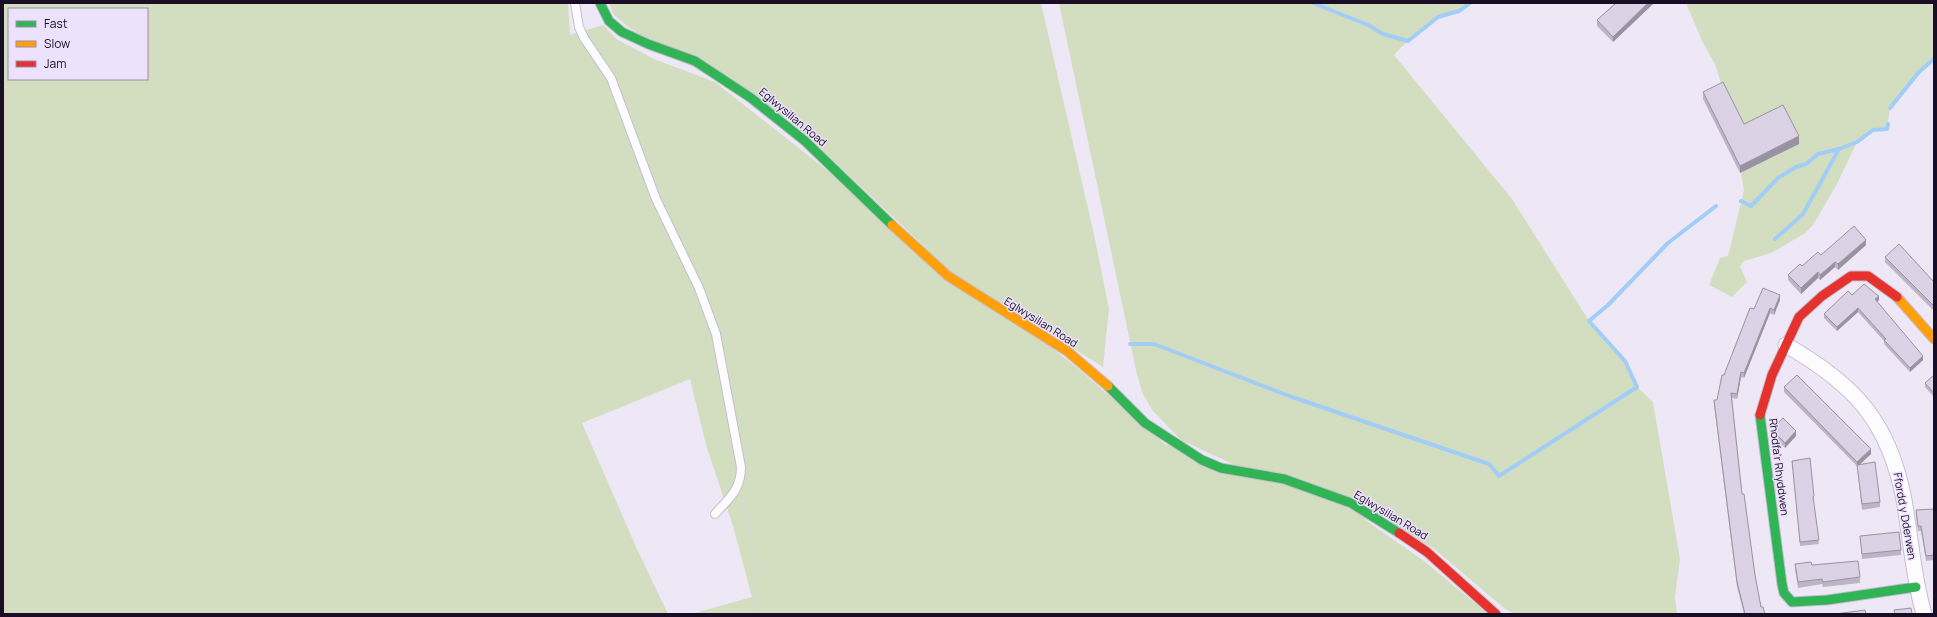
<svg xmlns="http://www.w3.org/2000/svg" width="1937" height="617" viewBox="0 0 1937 617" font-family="Manrope,sans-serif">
	<rect width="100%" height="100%" fill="#eee8f6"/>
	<g fill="#d3dec0" fill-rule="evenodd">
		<path d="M3 3H568L570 35 603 25 618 40 654 59 715 82 1075 366 1165 444 1344 505 1424 561 1488 614H691L752 597 733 526 706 445 690 379 582 423 636 547 668 614H3ZM9 9H147V79H9Z"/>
		<polygon points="609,3 1041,3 1095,239 1109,309 1103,367 950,271 811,139 631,29 613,14"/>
		<path d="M1059 3H1470C1457 12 1452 11 1439 16 1426 22 1404 45 1394 55L1512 199 1589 321 1625 361 1637 387 1653 402 1680 559 1675 597 1677 614H1514L1504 608 1432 547 1239 467 1181 440 1152 410 1143 394 1137 375Z"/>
		<polygon points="1686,3 1934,3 1934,59 1919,72 1890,108 1887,129 1873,130 1857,142 1837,184 1813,225 1804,234 1771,253 1744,261 1740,266 1747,282 1732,297 1709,285 1720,258 1728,256 1744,190 1741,173 1747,136 1723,90 1715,64 1703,43"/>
	</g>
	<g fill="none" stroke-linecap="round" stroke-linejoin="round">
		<g stroke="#a2cdf7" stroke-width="4">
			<polyline points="1313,3 1368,25 1383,34 1408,41 1438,17 1459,11 1470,3"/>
			<polyline points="1890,108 1919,72 1934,59"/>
			<polyline points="1741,201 1751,206 1778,178 1796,167 1806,164 1818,154 1839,149 1857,142 1873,130 1887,129 1888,124"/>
			<polyline points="1775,239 1803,214 1839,149"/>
			<polyline points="1130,344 1154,344 1292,397 1489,464 1499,476 1637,387 1625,361 1589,321 1608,305 1668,243 1716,206"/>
		</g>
		<g stroke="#c6bed0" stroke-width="10">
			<path id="lane" d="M575 3 579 27 584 38 611 78 656 199 699 288 716 334 741 467C741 490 729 498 715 514"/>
		</g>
		<g stroke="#c6bed0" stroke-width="17">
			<path id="street" d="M1786 345C1854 384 1889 421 1904 500 1911 539 1913 577 1924 614"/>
		</g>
		<g stroke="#c6bed0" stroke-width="11">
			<g id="fast">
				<polyline points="600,3 609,21 622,32 648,44 695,61 751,98 805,141 892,225"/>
				<polyline points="1108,386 1145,423 1202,460 1221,468 1284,479 1351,503 1399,533"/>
				<polyline points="1760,415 1782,584 1784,593 1792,602 1827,600 1916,587"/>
			</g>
		</g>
		<g stroke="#c6bed0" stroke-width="11">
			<g id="slow">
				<polyline points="892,225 948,276 1067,351 1108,386"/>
				<polyline points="1897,297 1934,339"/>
			</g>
		</g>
		<g stroke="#c6bed0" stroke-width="11">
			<g id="jam">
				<polyline points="1760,415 1772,375 1799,317 1822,296 1851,276 1868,276 1897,297"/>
				<polyline points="1399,533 1427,552 1496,614"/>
			</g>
		</g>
		<polyline stroke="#d8d5db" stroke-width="2.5" stroke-dasharray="2 3" stroke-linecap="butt" points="743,497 758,570 755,607 758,614"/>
		<use href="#lane" stroke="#fcfcfe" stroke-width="8"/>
		<use href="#street" stroke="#fcfcfe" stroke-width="15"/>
		<use href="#fast" stroke="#30b455" stroke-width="9"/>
		<use href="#slow" stroke="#ff9f0a" stroke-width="9"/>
		<use href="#jam" stroke="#e5322d" stroke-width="9"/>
	</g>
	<g fill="#bcb5c6">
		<polygon points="1616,3 1654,3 1613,42 1597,26 1597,20"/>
		<polygon points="1703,92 1744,124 1799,144 1740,173 1703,99"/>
		<polygon points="1866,245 1838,270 1835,267 1820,280 1818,278 1801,294 1788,280 1788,275 1802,266 1821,255"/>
		<polygon points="1885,257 1930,278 1934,282 1934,311 1885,262"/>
		<polygon points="1852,295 1879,300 1877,302 1923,360 1910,372 1884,344 1884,341 1858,312 1837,331 1824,318 1824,314"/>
		<polygon points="1780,300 1774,315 1770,313 1744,378 1741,377 1737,399 1732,398 1742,494 1755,575 1761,607 1765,614 1744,614 1737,587 1714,405 1714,400 1717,400 1724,375 1754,309"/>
		<polygon points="1934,375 1934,397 1925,387 1925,383"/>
		<polygon points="1784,387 1871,454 1860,464 1880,502 1880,507 1862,510 1857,466 1784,392"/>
		<polygon points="1775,427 1796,436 1785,448 1776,439"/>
		<polygon points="1792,461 1814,496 1814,500 1813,500 1819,544 1800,546"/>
		<polygon points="1934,509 1934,565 1934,560 1926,561 1921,531 1918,531 1916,515 1916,510"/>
		<polygon points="1860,536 1901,550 1901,555 1862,559"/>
		<polygon points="1795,564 1812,565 1860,577 1860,583 1823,587 1822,584 1798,588 1795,569"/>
	</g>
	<g fill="#9993a1">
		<polygon points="1648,3 1654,3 1613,42 1613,37"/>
		<polygon points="1799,136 1799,144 1740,173 1740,166"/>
		<polygon points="1866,240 1866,245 1838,270 1838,264"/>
		<polygon points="1835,262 1835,267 1820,280 1820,275"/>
		<polygon points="1818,272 1818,278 1801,294 1801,288"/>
		<polygon points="1780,295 1780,300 1774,315 1774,310"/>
		<polygon points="1879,296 1879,300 1875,304 1875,299"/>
		<polygon points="1770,308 1770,313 1744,378 1744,373"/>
		<polygon points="1858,308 1858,312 1837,331 1837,327"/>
		<polygon points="1923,356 1923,360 1910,372 1910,368"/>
		<polygon points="1741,372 1741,377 1737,399 1737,394"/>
		<polygon points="1796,431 1796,436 1785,448 1785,443"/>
		<polygon points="1871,449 1871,454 1857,467 1857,462"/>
	</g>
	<g fill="#dbd2e6" stroke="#9993a1">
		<polygon points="1616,3 1648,3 1613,37 1597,20"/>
		<polygon points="1723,82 1744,124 1783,105 1799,136 1740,166 1703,92"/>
		<polygon points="1854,226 1866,240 1838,264 1835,262 1820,275 1818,272 1801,288 1788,275 1800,264 1802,266 1818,252 1821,255"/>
		<polygon points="1899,244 1934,282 1934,306 1885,257"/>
		<polygon points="1864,284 1876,294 1879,296 1875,299 1923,356 1910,368 1884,340 1886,339 1858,308 1837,327 1824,314 1848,291 1852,295"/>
		<polygon points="1763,288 1780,295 1774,310 1770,308 1744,373 1741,372 1737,394 1731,393 1742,494 1744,494 1755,575 1761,607 1763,607 1765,614 1745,614 1737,582 1714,400 1717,400 1722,375 1724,375 1750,308 1754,309"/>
		<polygon points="1797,375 1871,449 1857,462 1784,387"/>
		<polygon points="1934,375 1934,393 1925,383"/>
		<polygon points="1783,418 1796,431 1785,443 1776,434 1775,427"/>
		<polygon points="1810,458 1814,496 1813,497 1819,540 1800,542 1792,461"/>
		<polygon points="1875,462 1880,502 1862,504 1857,465"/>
		<polygon points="1934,509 1934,559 1934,555 1926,556 1921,526 1918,526 1916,510"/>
		<polygon points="1899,532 1901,550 1862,554 1860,536"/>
		<polygon points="1858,561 1860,577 1823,582 1822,579 1798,582 1795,564 1811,562 1812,565"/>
		<polygon points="1911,608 1912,614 1895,614 1894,610"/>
		<polygon points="1865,610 1866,614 1835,614"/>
	</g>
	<g text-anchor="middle" stroke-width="3" stroke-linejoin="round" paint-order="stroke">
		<g font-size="11" fill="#190e25" stroke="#ede2fc">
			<text transform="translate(793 117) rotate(40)" y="4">Eglwysilian Road</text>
			<text transform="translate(1041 322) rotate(32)" y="4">Eglwysilian Road</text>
			<text transform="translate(1779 467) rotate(83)" y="4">Rhodfa'r Rhyddwen</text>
			<text transform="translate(1391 515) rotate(31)" y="4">Eglwysilian Road</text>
			<text transform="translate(1905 516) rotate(80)" y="4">Ffordd y Dderwen</text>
		</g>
	</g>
	<rect width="1937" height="617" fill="none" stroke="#190e25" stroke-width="8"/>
	<rect x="8" y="8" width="140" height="72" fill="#ede2fc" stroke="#988da6"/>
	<rect x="16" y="21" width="20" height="6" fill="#30b455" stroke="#988da6"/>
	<text x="44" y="28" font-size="12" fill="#190e25">Fast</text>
	<rect x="16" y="41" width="20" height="6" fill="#ff9f0a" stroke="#988da6"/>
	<text x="44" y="48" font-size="12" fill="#190e25">Slow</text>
	<rect x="16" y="61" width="20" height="6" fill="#e5322d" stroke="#988da6"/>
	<text x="44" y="68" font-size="12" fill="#190e25">Jam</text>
</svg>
